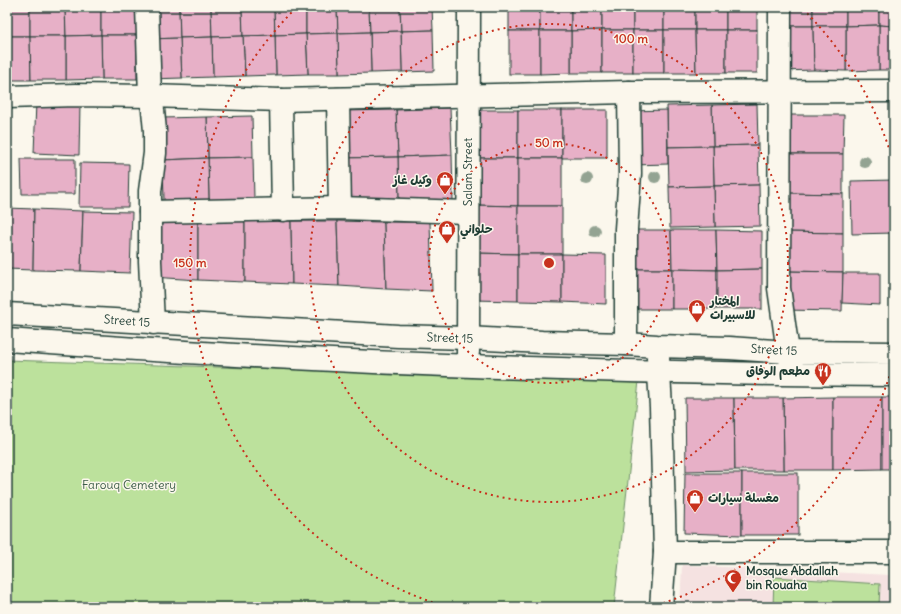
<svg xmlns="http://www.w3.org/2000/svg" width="901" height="614" viewBox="0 0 901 614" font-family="Delius,'Playpen Sans Arabic',sans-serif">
	<rect width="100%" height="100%" fill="#fbf7ec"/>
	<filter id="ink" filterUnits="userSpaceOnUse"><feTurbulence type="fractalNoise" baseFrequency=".025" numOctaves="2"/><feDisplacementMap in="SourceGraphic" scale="8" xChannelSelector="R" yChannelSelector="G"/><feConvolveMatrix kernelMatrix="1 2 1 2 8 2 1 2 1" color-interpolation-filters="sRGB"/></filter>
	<g filter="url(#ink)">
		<polygon fill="#f5e2e1" points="682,565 890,575 889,607 680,607"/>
		<g fill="#bce19c" stroke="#6e8f68">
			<polygon points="7,360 639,381 614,607 7,607"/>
			<polygon points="774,577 880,584 879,607 773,607"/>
		</g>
		<g fill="#e7b0c7" stroke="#1f3d34">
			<rect x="7" y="7" width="23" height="29"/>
			<polygon points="30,7 65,7 66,36 30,36"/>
			<polygon points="65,7 101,7 101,35 66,36"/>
			<rect x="101" y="7" width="36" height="28"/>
			<polygon points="148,7 179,7 180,38 149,39"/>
			<polygon points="179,7 211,7 212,37 180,38"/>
			<polygon points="211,7 242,7 243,36 212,37"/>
			<polygon points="242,7 274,7 275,35 243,36"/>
			<polygon points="274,7 306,7 306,34 275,35"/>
			<polygon points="306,7 337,7 338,33 306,34"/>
			<polygon points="337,7 369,7 370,32 338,33"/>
			<polygon points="369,7 400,7 401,31 370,32"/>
			<polygon points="400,7 432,7 433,30 401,31"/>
			<rect x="509" y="7" width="31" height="24"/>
			<rect x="540" y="7" width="31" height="24"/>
			<polygon points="571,7 602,7 602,30 571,31"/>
			<rect x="602" y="7" width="31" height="23"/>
			<rect x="633" y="7" width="31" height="23"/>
			<rect x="664" y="7" width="31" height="23"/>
			<rect x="695" y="7" width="31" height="23"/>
			<rect x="726" y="7" width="31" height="23"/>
			<rect x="781" y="7" width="32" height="19"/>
			<rect x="813" y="7" width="33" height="19"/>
			<polygon points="846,7 879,7 879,25 846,26"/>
			<polygon points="879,7 894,7 894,26 879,25"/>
			<polygon points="879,25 894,26 894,70 879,70"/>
			<polygon points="879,25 879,70 846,71 846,26"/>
			<polygon points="781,26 813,26 814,70 781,71"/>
			<polygon points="813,26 846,26 846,71 814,70"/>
			<polygon points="433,30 434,71 402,72 401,31"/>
			<polygon points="602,30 602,73 571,73 571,31"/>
			<rect x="602" y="30" width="31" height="43"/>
			<rect x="633" y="30" width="31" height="43"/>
			<polygon points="664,30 695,30 696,73 664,73"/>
			<polygon points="695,30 726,30 726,73 696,73"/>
			<rect x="726" y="30" width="31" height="43"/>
			<polygon points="401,31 402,72 371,73 370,32"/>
			<rect x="509" y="31" width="31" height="43"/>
			<polygon points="540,31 571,31 571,73 540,74"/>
			<polygon points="370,32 371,73 339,74 338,33"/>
			<polygon points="338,33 339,74 308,74 306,34"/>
			<polygon points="306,34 308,74 276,75 275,35"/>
			<polygon points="101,35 137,35 137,79 102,79"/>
			<polygon points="101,35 102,79 66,80 66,36"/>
			<polygon points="275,35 276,75 245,76 243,36"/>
			<polygon points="7,36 30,36 31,80 7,80"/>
			<polygon points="30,36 66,36 66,80 31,80"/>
			<polygon points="243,36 245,76 213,77 212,37"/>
			<polygon points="212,37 213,77 182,78 180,38"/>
			<polygon points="180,38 182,78 150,79 149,39"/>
			<polygon points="36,102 80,104 79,155 34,153"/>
			<polygon points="757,104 758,145 713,146 712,105"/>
			<polygon points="712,105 713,146 668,147 667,106"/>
			<polygon points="450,108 452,155 398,157 396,110"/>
			<polygon points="396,110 398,157 343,158 342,111"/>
			<rect x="473" y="110" width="45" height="48"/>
			<rect x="518" y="110" width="44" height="48"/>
			<rect x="562" y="110" width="45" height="48"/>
			<polygon points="667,110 668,164 632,165 631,111"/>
			<polygon points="784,115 844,115 843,154 784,154"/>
			<polygon points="252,116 253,157 208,158 207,117"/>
			<polygon points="207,117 208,158 163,160 162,118"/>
			<polygon points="758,145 759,185 714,186 713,146"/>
			<polygon points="713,146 714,186 669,187 668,147"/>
			<polygon points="784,154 843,154 843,194 784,193"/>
			<polygon points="452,155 453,201 399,203 398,157"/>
			<polygon points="253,157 254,199 209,200 208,158"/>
			<polygon points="398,157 399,203 345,205 343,158"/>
			<polygon points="208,158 209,200 164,201 163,160"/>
			<polygon points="473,158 518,158 518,206 473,205"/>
			<rect x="518" y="158" width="44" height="48"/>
			<polygon points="21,159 75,159 75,194 22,194"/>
			<polygon points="80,163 129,164 128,207 79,207"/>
			<polygon points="894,180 894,233 852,234 851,181"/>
			<polygon points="759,185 760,226 715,227 714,186"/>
			<polygon points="714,186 715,227 670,228 669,187"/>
			<polygon points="784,193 843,194 843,233 783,232"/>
			<polygon points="473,205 518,206 518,254 473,253"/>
			<rect x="518" y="206" width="44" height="48"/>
			<polygon points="7,208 34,209 33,270 7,269"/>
			<polygon points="34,209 83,211 81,271 33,270"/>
			<polygon points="83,211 132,212 130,273 81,271"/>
			<polygon points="152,220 198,220 198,280 152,277"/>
			<polygon points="198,220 245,220 245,282 198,280"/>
			<polygon points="245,220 291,221 292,284 245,282"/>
			<polygon points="291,221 337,221 339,286 292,284"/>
			<polygon points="337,221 384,222 386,289 339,286"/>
			<polygon points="384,222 430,222 432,291 386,289"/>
			<polygon points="626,230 671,230 672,269 626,269"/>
			<polygon points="671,230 716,230 717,270 672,269"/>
			<polygon points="716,230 762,231 762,269 717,270"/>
			<polygon points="783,232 843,233 843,272 783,271"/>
			<polygon points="473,253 518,254 518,301 474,300"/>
			<polygon points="518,254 562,254 562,302 518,301"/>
			<polygon points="562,254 606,255 606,304 562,302"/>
			<polygon points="626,269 672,269 672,309 627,309"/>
			<polygon points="672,269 717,270 717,309 672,309"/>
			<polygon points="762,269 762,309 717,309 717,270"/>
			<polygon points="783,271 843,272 842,311 783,310"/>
			<polygon points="843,273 880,273 880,305 842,303"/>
			<polygon points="833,397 833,470 784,470 783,398"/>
			<polygon points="833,397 882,397 882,469 833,470"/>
			<rect x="882" y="397" width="12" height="72"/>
			<polygon points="685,398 734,398 735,470 686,471"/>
			<polygon points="734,398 783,398 784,470 735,470"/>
			<polygon points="685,473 742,473 742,535 684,533"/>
			<rect x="742" y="473" width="56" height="62"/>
		</g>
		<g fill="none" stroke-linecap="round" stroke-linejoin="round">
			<g stroke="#1f3d34" stroke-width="25">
				<g id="minor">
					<polyline points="147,7 150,96 153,110 155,131 155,153 150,191 150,261 153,323"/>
					<polyline points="780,7 779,288 788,352 792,366"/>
					<polyline points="7,97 75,95 150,96 281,100 629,92 894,91"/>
					<polyline points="338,99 340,208"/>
					<polyline points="281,100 283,210"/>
					<polyline points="150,212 340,208 467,212"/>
					<polyline points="7,314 398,336 467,338 542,342 626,344 657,346 729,348 788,352 894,353"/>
					<path d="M7 340C302 362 598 374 894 375"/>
					<polyline points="626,344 626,229 630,174 629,92"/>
					<polyline points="468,352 469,7"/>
					<polyline points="658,357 661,407 665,552 661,607"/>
					<polyline points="665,552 894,552"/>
				</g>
			</g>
			<use href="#minor" stroke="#fbf7ec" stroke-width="22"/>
		</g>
		<g fill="#93a392">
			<circle cx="865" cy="162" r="6"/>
			<circle cx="655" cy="177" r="6"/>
			<circle cx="587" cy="179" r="6"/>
			<circle cx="595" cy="231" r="6"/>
		</g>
	</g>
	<g fill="none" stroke="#c8321e" stroke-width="2" stroke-dasharray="2 4">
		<circle cx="549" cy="263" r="120"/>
		<circle cx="549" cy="263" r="239"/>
		<path d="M893 365A359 359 0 0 1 654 606M444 606A359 359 0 0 1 295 9M803 9A359 359 0 0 1 893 161"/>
	</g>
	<defs>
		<g id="shop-pin" transform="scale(0.9)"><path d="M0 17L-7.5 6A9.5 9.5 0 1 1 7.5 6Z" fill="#c8321e" stroke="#fbf7ec"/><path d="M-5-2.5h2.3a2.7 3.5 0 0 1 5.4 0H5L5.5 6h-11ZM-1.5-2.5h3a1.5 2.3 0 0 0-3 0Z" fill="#fff"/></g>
		<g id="restaurant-pin" transform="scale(0.9)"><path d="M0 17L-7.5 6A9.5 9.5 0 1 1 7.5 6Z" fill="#c8321e" stroke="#fbf7ec"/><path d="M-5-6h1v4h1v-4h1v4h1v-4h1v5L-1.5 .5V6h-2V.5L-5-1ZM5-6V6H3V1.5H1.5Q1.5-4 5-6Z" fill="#fff"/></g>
		<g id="mosque-pin" transform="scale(0.9)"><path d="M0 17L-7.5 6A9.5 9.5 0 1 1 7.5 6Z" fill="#c8321e" stroke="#fbf7ec"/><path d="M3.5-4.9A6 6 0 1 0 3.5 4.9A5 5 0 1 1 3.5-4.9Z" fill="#fff"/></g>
	</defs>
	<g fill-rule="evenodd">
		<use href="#shop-pin" x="445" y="180"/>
		<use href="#shop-pin" x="447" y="229"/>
		<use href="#shop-pin" x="697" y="308"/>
		<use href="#restaurant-pin" x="823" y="371"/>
		<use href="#shop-pin" x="695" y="498"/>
		<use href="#mosque-pin" x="733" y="578"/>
	</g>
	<g text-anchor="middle" stroke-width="3" stroke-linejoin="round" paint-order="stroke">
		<g font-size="12" fill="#1f3d34" stroke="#fbf7ec">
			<text transform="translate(468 172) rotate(-90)" y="4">Salam Street</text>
			<text transform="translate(127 321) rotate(4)" y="4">Street 15</text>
			<text transform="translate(450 338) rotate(2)" y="4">Street 15</text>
			<text transform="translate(774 350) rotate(3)" y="4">Street 15</text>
		</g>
		<g font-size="12" font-weight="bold" fill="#1f3d34" stroke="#fbf7ec" text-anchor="start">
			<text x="432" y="184" text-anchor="end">وكيل غاز</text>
			<text x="460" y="233">حلواني</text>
			<text x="710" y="305">المختار<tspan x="710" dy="14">للاسبيرات</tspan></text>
			<text x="810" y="375" text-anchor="end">مطعم الوفاق</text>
			<text x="708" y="502">مغسلة سيارات</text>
			<text x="746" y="575">Mosque Abdallah<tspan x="746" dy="14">bin Rouaha</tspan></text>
		</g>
		<g font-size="12" fill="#3e5e49" stroke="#fbf7ec">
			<text x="129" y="489">Farouq Cemetery</text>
		</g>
	</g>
	<circle cx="549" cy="263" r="6" fill="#c8321e" stroke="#fbf7ec" stroke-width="2"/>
	<g font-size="12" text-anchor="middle" font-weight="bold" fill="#c8321e" stroke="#fbf7ec" stroke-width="3" stroke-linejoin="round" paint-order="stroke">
		<text x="631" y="43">100 m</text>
		<text x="549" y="147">50 m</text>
		<text x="190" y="267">150 m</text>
	</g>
	<rect width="901" height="614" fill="none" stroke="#fbf7ec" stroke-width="24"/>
	<rect x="12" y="12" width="877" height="590" fill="none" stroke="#1f3d34" stroke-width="1.5" filter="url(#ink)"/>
</svg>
